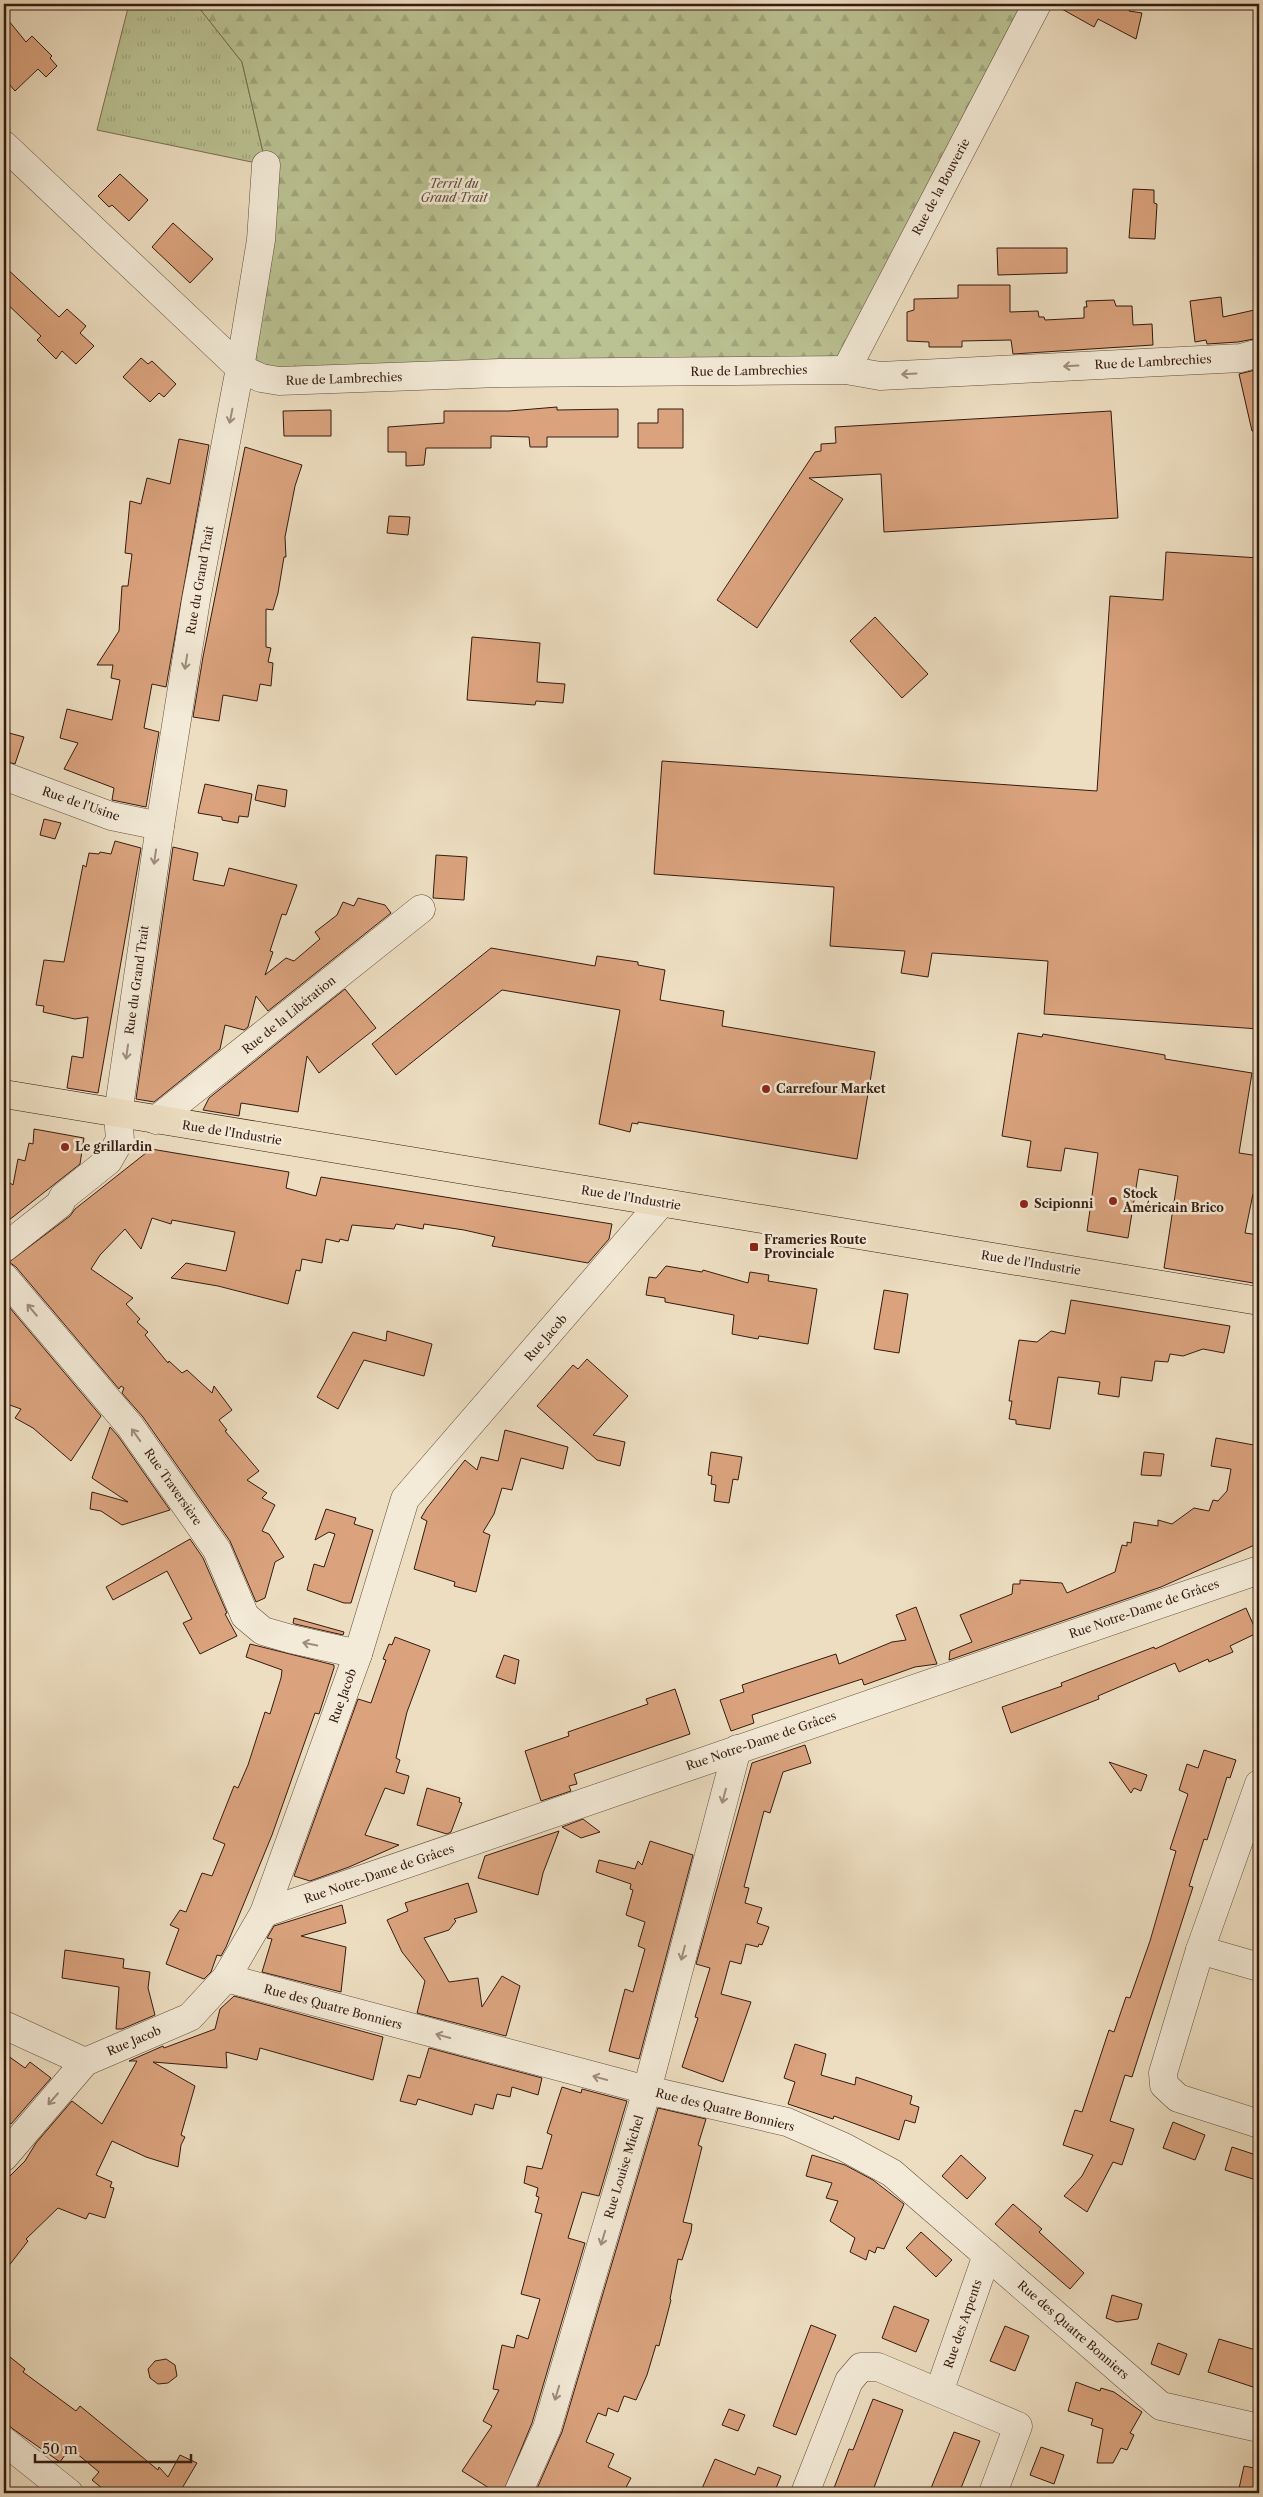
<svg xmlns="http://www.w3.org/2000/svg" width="1263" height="2497" viewBox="0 0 1263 2497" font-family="'Libre Caslon Text',serif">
	<defs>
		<pattern id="grass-tufts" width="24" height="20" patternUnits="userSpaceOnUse" patternTransform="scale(1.25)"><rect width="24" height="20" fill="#bac192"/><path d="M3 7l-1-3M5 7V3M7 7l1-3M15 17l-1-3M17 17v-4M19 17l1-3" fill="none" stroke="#a0a57d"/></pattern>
		<pattern id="forest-firs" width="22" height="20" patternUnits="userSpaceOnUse" patternTransform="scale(1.25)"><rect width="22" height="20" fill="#bac192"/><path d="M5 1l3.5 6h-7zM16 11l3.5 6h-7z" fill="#a0a57d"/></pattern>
	</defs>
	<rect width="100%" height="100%" fill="#eddec1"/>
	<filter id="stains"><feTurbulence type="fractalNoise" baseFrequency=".004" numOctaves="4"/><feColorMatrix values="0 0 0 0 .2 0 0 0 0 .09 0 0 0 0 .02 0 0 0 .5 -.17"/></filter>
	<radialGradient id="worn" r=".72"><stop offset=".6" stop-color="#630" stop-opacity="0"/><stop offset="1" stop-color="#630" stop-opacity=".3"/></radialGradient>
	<polygon fill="url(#grass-tufts)" stroke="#786e51" points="129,4 196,4 242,62 266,165 97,130"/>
	<polygon fill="url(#forest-firs)" stroke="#786e51" points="196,4 1037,4 846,370 240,368 266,165 242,62"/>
	<g fill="#daa37e" stroke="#351b10">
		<polygon points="1053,4 1133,4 1129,11 1142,13 1136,39 1098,19 1094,27"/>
		<polygon points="4,15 26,42 32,36 52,56 50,58 57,66 46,77 38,69 15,91 4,78"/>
		<polygon points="120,174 148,200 129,221 112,205 109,207 98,196"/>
		<polygon points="1133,189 1154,190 1154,203 1157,204 1155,239 1129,238"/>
		<polygon points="173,223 213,259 190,283 152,247"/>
		<polygon points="997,248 1067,248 1067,273 998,275"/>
		<polygon points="4,266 59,317 67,309 86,326 80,333 94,346 76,364 62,351 56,359 37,340 41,336 4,301"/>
		<polygon points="958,285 1010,285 1010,312 1038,311 1039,317 1044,317 1045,320 1084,318 1084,307 1087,307 1086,301 1114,300 1116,306 1132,306 1133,325 1152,324 1153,345 1013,354 1011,340 962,341 962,347 929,347 929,342 907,341 907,312 914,310 914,299 958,298"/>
		<polygon points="1221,297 1223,317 1259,309 1259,338 1238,342 1207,344 1206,340 1195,342 1190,301"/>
		<polygon points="141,358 148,364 152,361 176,384 164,397 159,393 150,402 123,377"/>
		<polygon points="1259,369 1259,431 1252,431 1239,374"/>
		<polygon points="557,407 557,410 618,409 618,437 547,437 547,447 530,447 529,437 491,436 491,448 426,448 424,465 406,466 406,452 388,452 388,427 444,423 444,411 509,411"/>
		<polygon points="658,409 683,409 683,448 638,448 638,423 658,423"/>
		<polygon points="331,410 331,436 284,436 283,411"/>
		<polygon points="1111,411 1118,518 884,532 881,474 809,478 843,499 757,628 717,600 815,452 821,451 821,444 836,443 835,427"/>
		<polygon points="179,439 209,445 166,687 152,684 144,728 159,732 146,807 112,800 114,788 64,769 78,743 60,738 67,709 112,720 120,680 111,678 113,665 97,665 119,631 122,586 128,586 132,554 125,553 130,501 141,504 147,478 170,484"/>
		<polygon points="245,447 302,465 295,486 285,537 286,557 284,557 278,593 273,610 266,609 266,647 271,648 268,662 273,663 271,686 260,684 257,701 223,695 219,721 193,717 203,657"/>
		<polygon points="389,516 410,517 408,535 387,533"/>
		<polygon points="1166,552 1259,558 1259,1029 1044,1014 1048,961 932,953 928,977 901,973 905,951 830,946 834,887 654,874 662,761 1097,791 1110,596 1163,600"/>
		<polygon points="875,617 928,674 902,698 850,641"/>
		<polygon points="472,637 540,643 537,682 565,684 563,703 536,701 535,705 467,700"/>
		<polygon points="9,733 24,737 15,764 4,761 4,748"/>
		<polygon points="205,784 252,794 248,817 239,816 238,823 222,820 222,817 198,813"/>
		<polygon points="258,785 287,790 285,807 255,800"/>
		<polygon points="44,819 61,823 55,839 40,835"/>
		<polygon points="115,841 141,848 98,1093 67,1088 72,1056 83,1058 88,1017 75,1019 43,1012 44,1006 36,1005 44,960 64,962 83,865 86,867 89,853 99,854 100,852 111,854"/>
		<polygon points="173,847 198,853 193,880 224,886 229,868 297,885 286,915 282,914 270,951 273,952 265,975 286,958 294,961 320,939 315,932 337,915 343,902 354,906 358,898 385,905 391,913 268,1011 256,996 248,1027 244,1030 225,1025 220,1049 154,1102 136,1099"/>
		<polygon points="436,855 467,857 464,900 433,898"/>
		<polygon points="491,948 595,966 597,956 638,962 638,965 665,970 660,1000 724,1011 722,1026 875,1052 857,1159 638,1122 638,1124 632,1123 630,1132 599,1124 620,1010 502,990 396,1075 372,1044"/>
		<polygon points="345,989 376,1028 319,1073 307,1056 298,1112 241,1103 239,1116 203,1110 209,1098"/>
		<polygon points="1018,1033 1042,1037 1043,1034 1165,1055 1165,1059 1252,1073 1239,1153 1259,1156 1259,1195 1253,1194 1245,1233 1259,1235 1259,1284 1164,1268 1178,1176 1139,1169 1128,1238 1087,1231 1098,1153 1065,1148 1061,1171 1027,1167 1031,1141 1002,1136"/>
		<polygon points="34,1129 84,1138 80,1164 4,1224 4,1179 13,1185 18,1159 25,1161 29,1143 33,1144"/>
		<polygon points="151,1149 289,1172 286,1188 316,1196 321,1177 612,1224 609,1239 588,1263 492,1246 495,1237 464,1230 424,1224 423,1229 396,1224 394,1229 352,1225 348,1241 340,1239 339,1242 326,1239 322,1263 302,1259 300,1271 296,1270 288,1304 218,1286 171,1278 186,1263 226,1271 235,1232 172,1220 171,1224 152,1218 141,1249 125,1229 100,1255 91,1269 133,1298 126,1304 140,1319 137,1322 148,1332 145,1335 168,1363 169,1361 182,1373 187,1370 212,1393 214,1386 232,1410 219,1420 227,1430 225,1431 259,1471 247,1480 267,1493 262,1498 275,1505 262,1531 269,1534 284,1557 275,1562 265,1598 256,1602 230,1541 143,1417 122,1393 124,1388 121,1386 119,1389 16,1267 9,1262 70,1216 75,1209"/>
		<polygon points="666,1266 702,1272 703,1270 748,1283 750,1272 769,1275 768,1281 817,1289 808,1344 759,1336 758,1339 732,1334 734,1315 665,1302 665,1298 646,1295 649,1277 656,1278"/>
		<polygon points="884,1290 908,1294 899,1353 874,1349"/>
		<polygon points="1071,1300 1230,1326 1224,1353 1203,1349 1183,1356 1170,1354 1168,1362 1155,1361 1152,1381 1121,1377 1119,1397 1098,1394 1100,1382 1058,1377 1050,1429 1016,1424 1016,1420 1009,1419 1012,1401 1009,1401 1019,1340 1037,1342 1051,1331 1065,1334"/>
		<polygon points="4,1301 101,1416 71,1461 33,1428 15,1418 21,1409 4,1403"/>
		<polygon points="387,1331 432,1344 424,1376 364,1360 338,1409 317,1397 353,1332 386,1341"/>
		<polygon points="587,1359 628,1396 593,1435 625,1442 620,1466 597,1460 537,1406 573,1365 578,1369"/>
		<polygon points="110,1427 118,1436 170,1510 122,1525 101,1511 90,1509 92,1492 128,1502 92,1478"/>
		<polygon points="505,1430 568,1447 563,1469 521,1458 512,1490 502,1488 494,1514 483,1532 490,1535 476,1592 454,1586 455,1582 414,1569 427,1521 421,1518 427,1508 465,1460 477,1470 481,1457 498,1461"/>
		<polygon points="1216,1438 1259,1446 1259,1543 1161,1587 949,1660 950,1651 972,1642 960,1615 1012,1594 1013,1584 1020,1584 1020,1580 1062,1583 1067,1593 1115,1572 1122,1545 1127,1546 1127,1542 1131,1543 1134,1522 1158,1526 1158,1520 1172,1524 1194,1508 1209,1511 1213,1500 1218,1501 1227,1491 1231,1469 1211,1466"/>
		<polygon points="711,1452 742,1457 738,1480 733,1479 729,1503 714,1501 716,1485 711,1484 712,1476 708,1475"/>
		<polygon points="1144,1452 1164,1454 1161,1476 1141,1475"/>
		<polygon points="326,1509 356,1518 354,1524 373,1530 351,1603 344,1603 307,1590 314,1564 324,1567 335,1534 329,1532 315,1540"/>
		<polygon points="190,1539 203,1558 227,1613 225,1614 237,1636 200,1654 183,1623 192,1619 167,1571 113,1600 106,1587"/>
		<polygon points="916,1607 937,1664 915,1667 864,1685 862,1679 752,1715 754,1723 731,1731 720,1700 744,1692 742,1685 836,1654 839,1664 892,1642 906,1640 896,1615"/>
		<polygon points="1246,1608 1257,1633 1230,1646 1233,1652 1209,1662 1208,1659 1179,1672 1175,1663 1098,1696 1099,1699 1011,1733 1002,1707 1062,1686 1061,1683 1154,1647 1155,1649"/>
		<polygon points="294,1618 344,1632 343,1635 295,1624 293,1623"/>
		<polygon points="395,1637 430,1650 407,1712 396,1758 400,1760 396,1772 409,1776 404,1794 385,1788 365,1835 399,1845 349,1867 310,1881 294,1876 358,1699 371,1703 386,1660 383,1659 389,1644 392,1645"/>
		<polygon points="250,1644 334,1665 334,1668 319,1714 315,1713 272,1835 226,1947 221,1956 217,1955 211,1972 204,1979 166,1964 179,1929 170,1925 180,1910 186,1912 202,1873 212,1876 225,1844 213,1839 234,1786 238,1788 248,1765 265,1712 270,1714 281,1678 282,1670 246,1657"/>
		<polygon points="504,1655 519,1660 515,1684 496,1677"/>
		<polygon points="675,1689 690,1734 574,1774 577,1784 569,1786 571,1791 541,1801 525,1751 569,1736 568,1732 648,1704 646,1699"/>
		<polygon points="805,1745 811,1763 783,1772 770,1813 764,1811 744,1887 749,1888 745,1903 762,1908 757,1923 769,1927 762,1945 759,1944 758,1947 746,1944 741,1964 730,1961 721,1994 751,2002 723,2082 682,2067 698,2018 695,2017 710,1968 696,1964 752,1763"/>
		<polygon points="1204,1750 1236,1760 1230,1778 1227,1777 1207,1840 1204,1839 1189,1886 1193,1887 1132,2077 1125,2075 1110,2121 1134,2129 1122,2165 1113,2162 1087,2212 1064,2196 1082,2176 1093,2155 1063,2145 1075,2110 1082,2112 1109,2030 1114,2032 1126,1997 1130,1998 1150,1941 1176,1851 1170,1849 1188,1794 1179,1790 1187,1764 1198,1768"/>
		<polygon points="1109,1762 1147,1775 1141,1791 1134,1788 1131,1793"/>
		<polygon points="427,1788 460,1798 459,1802 462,1803 451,1832 447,1834 417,1825"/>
		<polygon points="583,1819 600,1832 581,1838 562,1827"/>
		<polygon points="559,1831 543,1873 538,1895 478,1878 485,1856"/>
		<polygon points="650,1841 693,1855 639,2059 609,2051 625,1989 633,1992 645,1949 638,1946 645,1922 626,1915 633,1890 630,1889 631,1884 596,1872 599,1860 635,1869 638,1861 642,1865"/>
		<polygon points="468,1883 477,1912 454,1919 456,1921 449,1930 424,1938 449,1982 478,1978 482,2007 502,1976 520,1986 506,2036 417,2013 425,1981 402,1952 387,1920 408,1911 405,1903"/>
		<polygon points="342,1905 346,1923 301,1936 346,1947 341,1992 262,1972 272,1939 267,1938 274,1926"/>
		<polygon points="65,1950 124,1959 123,1968 150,1972 148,1988 155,2015 122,2029 116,2029 119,1987 62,1978"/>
		<polygon points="234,1996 383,2037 373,2080 260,2048 257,2060 226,2052 227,2068 153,2062 195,2086 181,2135 185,2137 181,2145 178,2167 146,2157 112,2141 96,2175 112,2182 110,2187 114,2188 105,2218 89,2213 86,2219 58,2208 26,2239 28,2241 4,2272 4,2182 25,2161 36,2143 72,2101 102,2124 137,2061 129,2061 163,2046 164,2048 215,2029 220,2009"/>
		<polygon points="795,2044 826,2054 821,2075 855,2085 856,2077 912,2096 910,2104 919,2107 915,2123 905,2120 899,2140 834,2116 833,2119 788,2104 795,2082 784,2078"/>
		<polygon points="429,2048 542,2078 538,2095 512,2087 510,2097 497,2094 493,2109 475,2104 472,2115 418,2099 416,2105 400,2101 408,2075 420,2078"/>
		<polygon points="4,2053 25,2068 30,2062 51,2078 11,2124 4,2119"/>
		<polygon points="562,2087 581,2093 582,2089 627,2101 599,2196 582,2192 568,2238 585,2243 532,2423 503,2493 497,2493 462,2471 492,2426 483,2421 499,2390 493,2389 502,2345 514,2348 517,2335 528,2339 540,2299 521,2294 542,2214 535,2212 539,2197 536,2196 538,2188 524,2183 527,2166 542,2169 552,2135 547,2133"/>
		<polygon points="658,2108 706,2119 698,2145 702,2147 683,2222 692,2224 691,2232 682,2260 678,2259 670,2299 671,2300 659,2346 656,2345 647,2375 636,2400 624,2396 618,2412 608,2408 606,2416 598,2413 586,2442 614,2454 608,2467 631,2478 623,2493 535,2493 562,2432"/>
		<polygon points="1173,2122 1205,2135 1195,2160 1163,2148"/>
		<polygon points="1232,2147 1259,2156 1259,2171 1256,2180 1225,2170"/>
		<polygon points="812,2155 845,2165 873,2180 904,2204 884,2249 877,2247 875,2253 869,2250 866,2260 850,2252 855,2238 830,2221 838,2201 826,2198 832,2183 806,2176"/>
		<polygon points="961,2155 986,2178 967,2199 942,2176"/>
		<polygon points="1013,2204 1042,2229 1039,2232 1084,2273 1070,2289 995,2224"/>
		<polygon points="921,2232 952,2260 936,2277 906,2248"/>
		<polygon points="1112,2295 1142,2304 1138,2319 1117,2322 1106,2318"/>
		<polygon points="894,2306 929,2320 916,2352 882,2338"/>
		<polygon points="811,2325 836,2335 796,2435 773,2426"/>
		<polygon points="1005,2326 1029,2336 1015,2371 990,2361"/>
		<polygon points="1219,2339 1259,2351 1259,2389 1208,2372"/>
		<polygon points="1158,2343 1187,2354 1179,2375 1151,2364"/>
		<polygon points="10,2357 25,2369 23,2372 76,2411 80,2406 158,2470 159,2467 168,2477 180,2455 197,2463 181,2490 184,2493 108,2493 92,2480 99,2472 70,2448 60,2462 13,2429 4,2421 4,2359 7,2361"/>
		<polygon points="166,2359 175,2365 177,2376 168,2383 158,2384 150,2378 148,2369 155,2361"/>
		<polygon points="1076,2382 1100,2391 1101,2388 1114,2392 1142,2412 1130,2433 1134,2435 1127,2450 1121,2448 1113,2463 1097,2463 1103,2429 1091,2425 1093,2419 1068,2411"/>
		<polygon points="873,2399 903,2410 872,2493 848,2493 834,2488 849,2449 853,2450"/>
		<polygon points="729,2409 745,2415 738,2431 722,2425"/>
		<polygon points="954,2432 980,2441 959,2493 929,2493"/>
		<polygon points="1041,2447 1064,2455 1054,2484 1030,2475"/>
		<polygon points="715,2459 755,2475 758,2467 781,2476 774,2493 700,2493"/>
		<polygon points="1244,2466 1259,2469 1259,2493 1238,2493"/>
	</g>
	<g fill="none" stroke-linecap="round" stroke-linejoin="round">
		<g stroke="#634c3c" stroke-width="29">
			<g id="minor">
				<polyline points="4,145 240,368 261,378 279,381 500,373 846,370 880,376 1241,358 1259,353"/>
				<polyline points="846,370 1037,4"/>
				<polyline points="4,776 111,816 160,826"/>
				<polyline points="156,1120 421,909"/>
				<polyline points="4,1248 60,1204 63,1197 108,1161 120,1140 118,1114 160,826 196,600 240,368 261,240 266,165"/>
				<polyline points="4,1277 130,1426 217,1550 245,1616 263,1631 291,1639 358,1654"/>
				<polyline points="1259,1784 1200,1950 1163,2073 1164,2085 1178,2098 1259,2124"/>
				<polyline points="264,1913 1259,1570"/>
				<polyline points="1200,1950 1259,1967"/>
				<polyline points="226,1978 647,2090 787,2122 844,2147 892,2173 1161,2406 1259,2428"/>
				<polyline points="4,2025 85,2062"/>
				<polyline points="4,2157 85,2062 190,2017 226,1978 264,1913 358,1654 405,1499 661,1203"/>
				<polyline points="939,2392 987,2255"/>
				<polyline points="4,2441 69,2493"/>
				<polyline points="518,2493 547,2428 647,2090 737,1749"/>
				<polyline points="805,2493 849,2381 861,2367 878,2367 1018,2426 993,2493"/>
			</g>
		</g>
		<g stroke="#351b10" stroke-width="29">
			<polyline id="major" points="4,1094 1259,1301"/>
		</g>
		<use href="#minor" stroke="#f3ead7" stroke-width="28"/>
		<use href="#major" stroke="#eddec1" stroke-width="28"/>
	</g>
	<defs><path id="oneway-shaft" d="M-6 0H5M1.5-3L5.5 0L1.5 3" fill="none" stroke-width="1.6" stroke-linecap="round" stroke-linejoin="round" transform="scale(1.25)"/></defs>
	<g stroke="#9e8d7d">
		<use href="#oneway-shaft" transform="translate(1071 366) rotate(177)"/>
		<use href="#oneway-shaft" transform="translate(909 374) rotate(177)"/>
		<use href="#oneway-shaft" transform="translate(231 416) rotate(101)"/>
		<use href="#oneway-shaft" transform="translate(186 662) rotate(99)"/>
		<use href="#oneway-shaft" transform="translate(155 857) rotate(98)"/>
		<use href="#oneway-shaft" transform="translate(127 1052) rotate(98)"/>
		<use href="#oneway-shaft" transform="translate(32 1310) rotate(-130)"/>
		<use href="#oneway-shaft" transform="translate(136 1435) rotate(-125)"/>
		<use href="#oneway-shaft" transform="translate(310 1644) rotate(-168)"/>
		<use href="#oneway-shaft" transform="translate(724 1796) rotate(105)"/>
		<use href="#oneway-shaft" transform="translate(683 1953) rotate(105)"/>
		<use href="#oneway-shaft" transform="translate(443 2036) rotate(-165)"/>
		<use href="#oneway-shaft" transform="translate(600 2078) rotate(-165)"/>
		<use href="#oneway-shaft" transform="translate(53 2099) rotate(131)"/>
		<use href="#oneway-shaft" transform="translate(603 2238) rotate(107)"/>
		<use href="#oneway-shaft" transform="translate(557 2393) rotate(107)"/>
	</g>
	<g fill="#8f2418" stroke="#f3ead7" stroke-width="2">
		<circle cx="766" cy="1089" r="5"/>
		<circle cx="65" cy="1147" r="5"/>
		<circle cx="1113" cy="1201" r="5"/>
		<circle cx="1024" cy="1204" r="5"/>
		<rect x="749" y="1242" width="10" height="10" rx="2.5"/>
	</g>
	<g text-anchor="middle" stroke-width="5" stroke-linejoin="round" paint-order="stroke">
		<g font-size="12" font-style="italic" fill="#5d4d37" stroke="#f3ead7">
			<text x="454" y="188">Terril du<tspan x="454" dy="14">Grand Trait</tspan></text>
		</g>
		<g font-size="12" fill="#351b10" stroke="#f3ead7">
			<text transform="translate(941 187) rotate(-62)" y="4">Rue de la Bouverie</text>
			<text transform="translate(1153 362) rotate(-3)" y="4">Rue de Lambrechies</text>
			<text transform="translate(749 371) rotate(-1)" y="4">Rue de Lambrechies</text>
			<text transform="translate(344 379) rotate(-2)" y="4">Rue de Lambrechies</text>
			<text transform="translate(200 580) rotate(-80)" y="4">Rue du Grand Trait</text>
			<text transform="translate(81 804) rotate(19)" y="4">Rue de l'Usine</text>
			<text transform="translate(137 980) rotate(-82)" y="4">Rue du Grand Trait</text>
			<text transform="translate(289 1015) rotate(-39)" y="4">Rue de la Libération</text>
			<text transform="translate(232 1133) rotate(9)" y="4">Rue de l'Industrie</text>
			<text transform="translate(631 1198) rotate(9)" y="4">Rue de l'Industrie</text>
			<text transform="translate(1031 1263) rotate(9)" y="4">Rue de l'Industrie</text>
			<text transform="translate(546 1338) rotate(-49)" y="4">Rue Jacob</text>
			<text transform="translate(173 1487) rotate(55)" y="4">Rue Traversière</text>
			<text transform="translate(1144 1609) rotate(-19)" y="4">Rue Notre-Dame de Grâces</text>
			<text transform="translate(343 1696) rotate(-70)" y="4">Rue Jacob</text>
			<text transform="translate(761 1741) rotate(-19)" y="4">Rue Notre-Dame de Grâces</text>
			<text transform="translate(379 1874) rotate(-19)" y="4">Rue Notre-Dame de Grâces</text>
			<text transform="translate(333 2007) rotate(15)" y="4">Rue des Quatre Bonniers</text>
			<text transform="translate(134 2041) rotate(-23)" y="4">Rue Jacob</text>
			<text transform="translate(725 2110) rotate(14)" y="4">Rue des Quatre Bonniers</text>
			<text transform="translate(624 2167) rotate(-73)" y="4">Rue Louise Michel</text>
			<text transform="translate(963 2324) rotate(-71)" y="4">Rue des Arpents</text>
			<text transform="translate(1073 2330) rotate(41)" y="4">Rue des Quatre Bonniers</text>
		</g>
		<g font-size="12" font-weight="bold" fill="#351b10" stroke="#f3ead7" text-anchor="start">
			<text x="776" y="1093">Carrefour Market</text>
			<text x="75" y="1151">Le grillardin</text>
			<text x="1123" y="1198">Stock<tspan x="1123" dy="14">Américain Brico</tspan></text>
			<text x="1034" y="1208">Scipionni</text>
			<text x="764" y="1244">Frameries Route<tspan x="764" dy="14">Provinciale</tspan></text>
		</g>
	</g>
	<rect width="1263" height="2497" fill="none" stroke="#eddec1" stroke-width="20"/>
	<rect x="5" y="5" width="1253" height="2487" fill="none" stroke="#351b10" stroke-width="2.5"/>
	<rect x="10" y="10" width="1243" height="2477" fill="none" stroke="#351b10"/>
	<path d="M35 2454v8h156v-8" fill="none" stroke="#351b10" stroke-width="2.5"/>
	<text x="42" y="2454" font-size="15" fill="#351b10" stroke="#f3ead7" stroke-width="4" paint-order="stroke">50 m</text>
	<rect width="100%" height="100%" filter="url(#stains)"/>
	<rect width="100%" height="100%" fill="url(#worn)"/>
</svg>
